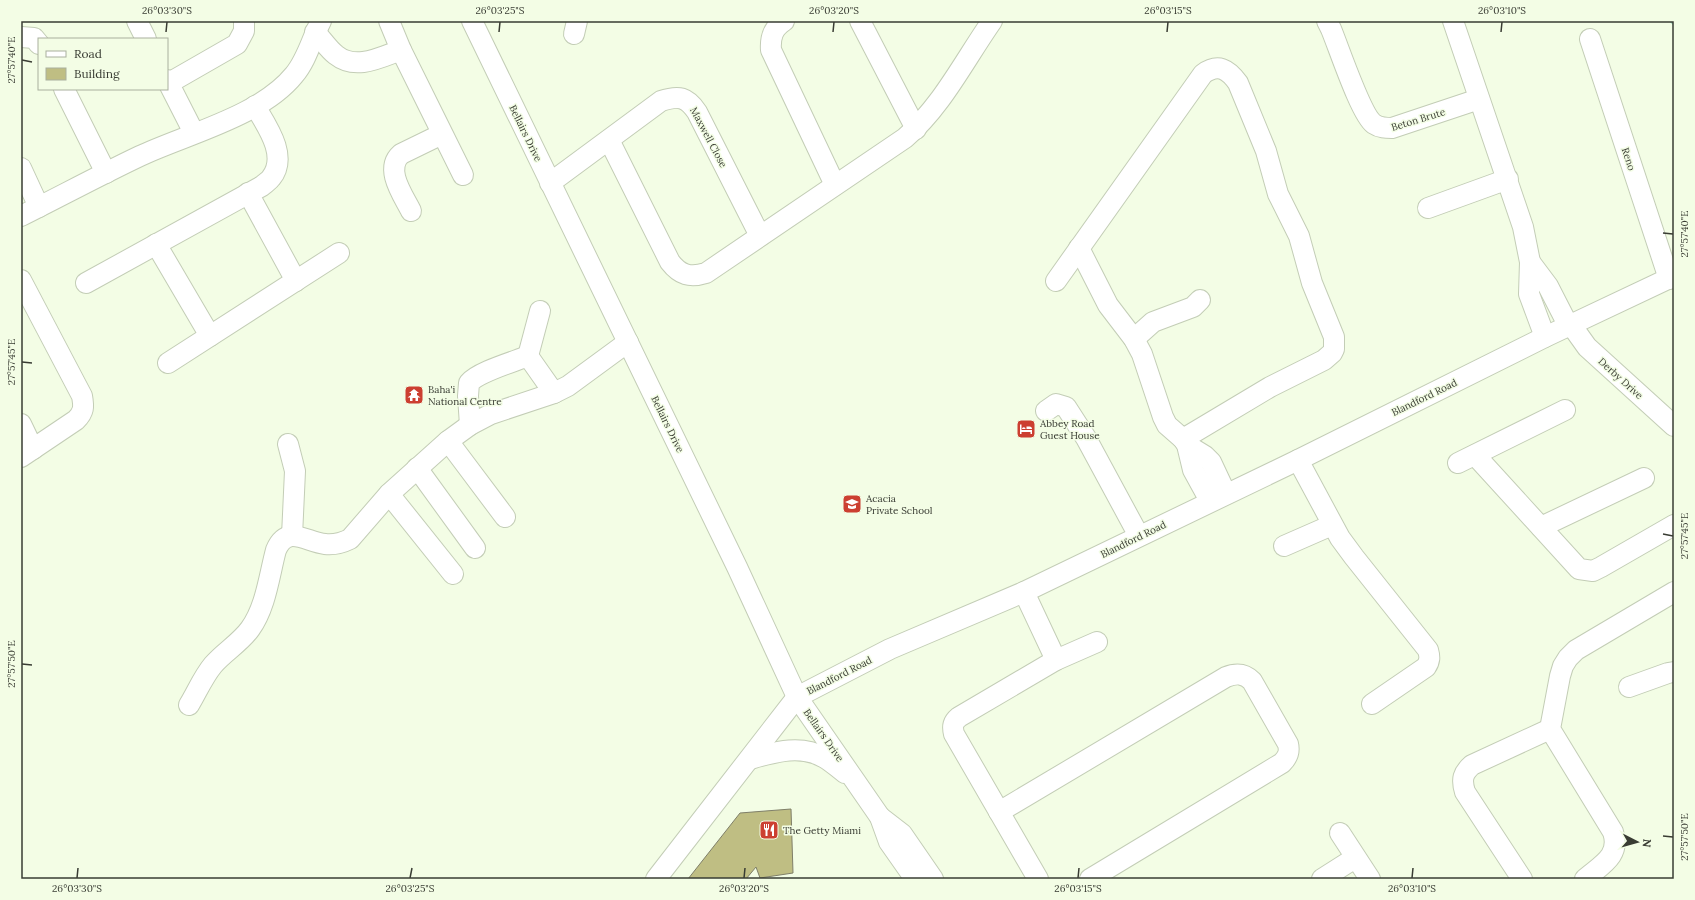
<svg xmlns="http://www.w3.org/2000/svg" width="1695" height="900" viewBox="0 0 1695 900" font-family="Lora,serif">
	<rect width="100%" height="100%" fill="#f3fde5"/>
	<g fill="none" stroke-linecap="round" stroke-linejoin="round">
		<polyline stroke="#9bdcbe" stroke-width="4.5" points="1672,21 1674,23"/>
	</g>
	<polygon fill="#bfbe83" stroke="#7f7f69" points="791,809 793,873 760,878 756,867 746,879 688,879 740,813"/>
	<g fill="none" stroke-linecap="round" stroke-linejoin="round">
		<g stroke="#c3cdb6" stroke-width="22">
			<g id="minor">
				<polyline points="137,21 146,39"/>
				<polyline points="389,21 401,50 463,175"/>
				<polyline points="472,21 737,567 797,697 880,817 889,842 915,879"/>
				<path d="M784 21C773 28 770 37 771 50L835 185"/>
				<polyline points="860,21 916,129"/>
				<path d="M1327 21 1331 29C1339 48 1361 115 1374 124 1380 128 1386 128 1392 128L1479 99"/>
				<polyline points="1453,21 1523,227 1530,262 1529,294 1545,337"/>
				<path d="M315 32C322 39 328 49 336 55 356 71 381 57 401 50"/>
				<polyline points="574,34 577,21"/>
				<polyline points="21,37 34,38 39,44"/>
				<polyline points="1590,39 1669,279"/>
				<polyline points="167,80 194,133"/>
				<polyline points="169,83 237,44 244,31 244,21"/>
				<polyline points="64,89 106,173"/>
				<path d="M609 140 670 262C680 275 690 278 706 273L905 138C942 106 964 61 992 21"/>
				<polyline points="21,168 39,207"/>
				<path d="M550 183 661 101C679 95 687 97 697 112L760 236"/>
				<polyline points="248,193 296,281"/>
				<polyline points="1428,208 1508,179"/>
				<path d="M411 211C403 195 384 169 401 154L442 134"/>
				<path d="M21 216C61 196 100 175 140 156 187 134 261 116 294 75 307 60 312 38 321 21"/>
				<polyline points="156,244 210,336"/>
				<polyline points="1079,248 1108,305 1134,339 1142,354 1163,417 1167,425 1183,439 1187,445 1193,470 1210,501"/>
				<polyline points="1530,262 1548,286 1569,327"/>
				<path d="M21 280 82 396C84 407 84 412 76 420L21 457"/>
				<path d="M1056 281 1203 74C1218 63 1228 69 1238 83L1266 151 1278 194 1299 236 1312 283 1334 337V349L1332 353 1324 360 1270 387 1183 439"/>
				<path d="M86 283 262 186C265 183 269 181 271 178 289 156 266 125 255 106"/>
				<polyline points="1572,326 1587,347 1674,426"/>
				<polyline points="1134,339 1153,322 1193,307 1200,300"/>
				<polyline points="528,356 540,311"/>
				<polyline points="168,363 339,253"/>
				<polyline points="1046,411 1056,404 1066,407 1086,438 1139,536"/>
				<polyline points="21,424 33,449"/>
				<path d="M470 425 468 396 469 383C478 372 513 362 528 356L554 393"/>
				<polyline points="448,441 505,517"/>
				<polyline points="288,444 295,471 292,536"/>
				<polyline points="1187,445 1205,456 1211,462 1226,494"/>
				<polyline points="1475,455 1579,569 1593,571 1601,567 1674,525"/>
				<path d="M1298 460 1340 538 1354 557 1428 650C1430 657 1430 661 1426 667L1372 704"/>
				<polyline points="1458,463 1565,410"/>
				<polyline points="417,468 475,548"/>
				<polyline points="389,494 453,574"/>
				<polyline points="1541,527 1644,478"/>
				<polyline points="1284,546 1332,525"/>
				<polyline points="1024,592 1056,660"/>
				<polyline points="1629,687 1668,673 1674,672"/>
				<path d="M189 705C197 692 203 677 213 665 224 652 240 643 250 629 266 607 269 576 276 550 287 524 306 542 325 544 334 545 342 543 350 539L389 494 448 441 470 425 491 414 554 393 568 386 628 342"/>
				<path d="M750 759C775 752 801 744 825 758 832 762 838 768 845 773"/>
				<path d="M999 812 1226 677C1236 673 1244 673 1252 681L1288 744C1290 752 1288 757 1282 763L1090 879"/>
				<polyline points="880,817 902,834 933,879"/>
				<polyline points="1340,833 1370,879"/>
				<polyline points="656,879 797,697 890,649 1024,592 1298,460 1545,337 1674,276"/>
				<path d="M1038 879 954 734C952 726 953 722 959 717L1056 660 1097 642"/>
				<polyline points="1322,879 1355,858"/>
				<path d="M1522 879 1465 792C1461 779 1463 773 1472 765L1550 729"/>
				<path d="M1585 879C1601 865 1621 856 1613 832L1550 729 1560 676 1563 666 1568 658 1576 650 1674 592"/>
			</g>
		</g>
		<use href="#minor" stroke="#fff" stroke-width="20"/>
	</g>
	<path fill="none" stroke="#393c33" stroke-width="1.5" d="M166 32 167 22M499 32 500 22M833 32 834 22M1167 32 1168 22M1501 32 1502 22M22 60 32 62M1663 233 1673 234M22 362 32 363M1663 534 1673 536M22 664 32 665M1663 836 1673 837M77 878 78 868M410 878 412 868M744 878 745 868M1078 878 1079 868M1412 878 1413 868"/>
	<defs>
		<g id="temple-square" transform="scale(1)"><rect x="-9" y="-9" width="18" height="18" rx="4" fill="#cc3f31" stroke="#f3fde5"/><path d="M0-6L5-2H3V0L6.5 2.5H4V6H1.5V3h-3V6H-4V2.5H-6.5L-3 0V-2H-5Z" fill="#fff"/></g>
		<g id="hotel-square" transform="scale(1)"><rect x="-9" y="-9" width="18" height="18" rx="4" fill="#cc3f31" stroke="#f3fde5"/><path d="M-6-4.5h1.5V1H6V5H4.5V3h-9V5H-6ZM-4 0a1.8 1.8 0 1 1 3.6 0ZM.5 0V-2.5h3Q6-2.5 6 0Z" fill="#fff"/></g>
		<g id="school-square" transform="scale(1)"><rect x="-9" y="-9" width="18" height="18" rx="4" fill="#cc3f31" stroke="#f3fde5"/><path d="M0-5L7-2L0 1L-7-2ZM-4 1L0 2.5L4 1V4Q0 6-4 4Z" fill="#fff"/></g>
		<g id="restaurant-square" transform="scale(1)"><rect x="-9" y="-9" width="18" height="18" rx="4" fill="#cc3f31" stroke="#f3fde5"/><path d="M-5-6h1v4h1v-4h1v4h1v-4h1v5L-1.5 .5V6h-2V.5L-5-1ZM5-6V6H3V1.5H1.5Q1.5-4 5-6Z" fill="#fff"/></g>
	</defs>
	<g fill-rule="evenodd">
		<use href="#temple-square" x="414" y="395"/>
		<use href="#hotel-square" x="1026" y="429"/>
		<use href="#school-square" x="852" y="504"/>
		<use href="#restaurant-square" x="769" y="830"/>
	</g>
	<g text-anchor="middle" stroke-width="3" stroke-linejoin="round" paint-order="stroke">
		<g font-size="10" fill="#393c33" stroke="#f3fde5">
			<text transform="translate(1418 119) rotate(-17)" y="4">Beton Brute</text>
			<text transform="translate(526 133) rotate(64)" y="4">Bellairs Drive</text>
			<text transform="translate(709 137) rotate(62)" y="4">Maxwell Close</text>
			<text transform="translate(1629 159) rotate(72)" y="4">Reno</text>
			<text transform="translate(1621 378) rotate(42)" y="4">Derby Drive</text>
			<text transform="translate(1424 397) rotate(-26)" y="4">Blandford Road</text>
			<text transform="translate(668 424) rotate(64)" y="4">Bellairs Drive</text>
			<text transform="translate(1133 539) rotate(-26)" y="4">Blandford Road</text>
			<text transform="translate(839 675) rotate(-27)" y="4">Blandford Road</text>
			<text transform="translate(824 735) rotate(55)" y="4">Bellairs Drive</text>
		</g>
		<g font-size="10" fill="#393c33" stroke="#f3fde5" text-anchor="start">
			<text x="428" y="393">Baha'i<tspan x="428" dy="12">National Centre</tspan></text>
			<text x="1040" y="427">Abbey Road<tspan x="1040" dy="12">Guest House</tspan></text>
			<text x="866" y="502">Acacia<tspan x="866" dy="12">Private School</tspan></text>
			<text x="783" y="834">The Getty Miami</text>
		</g>
	</g>
	<rect width="1695" height="900" fill="none" stroke="#f3fde5" stroke-width="44"/>
	<rect x="38" y="38" width="130" height="52" fill="#f3fde5" stroke="#a9b09e"/>
	<rect x="46" y="51" width="20" height="6" fill="#ffffff" stroke="#a9b09e"/>
	<text x="74" y="58" font-size="12" fill="#393c33">Road</text>
	<rect x="46" y="68" width="20" height="12" fill="#bfbe83" stroke="#a9b09e"/>
	<text x="74" y="78" font-size="12" fill="#393c33">Building</text>
	<g transform="translate(1637 842) rotate(96)" stroke="#f3fde5" stroke-width="3" paint-order="stroke">
	<path d="M0-3L7 15L0 10L-7 15Z" fill="#393c33"/>
	<text y="-6" font-size="11" font-weight="bold" text-anchor="middle" fill="#393c33">N</text>
	</g>
	<rect x="22" y="22" width="1651" height="856" fill="none" stroke="#393c33" stroke-width="1.5"/>
	<g font-size="10" text-anchor="middle" fill="#393c33">
		<text x="167" y="14">26°03'30"S</text>
		<text x="500" y="14">26°03'25"S</text>
		<text x="834" y="14">26°03'20"S</text>
		<text x="1168" y="14">26°03'15"S</text>
		<text x="1502" y="14">26°03'10"S</text>
		<text transform="translate(11 60) rotate(-90)" y="4">27°57'40"E</text>
		<text transform="translate(1684 234) rotate(-90)" y="4">27°57'40"E</text>
		<text transform="translate(11 362) rotate(-90)" y="4">27°57'45"E</text>
		<text transform="translate(1684 536) rotate(-90)" y="4">27°57'45"E</text>
		<text transform="translate(11 664) rotate(-90)" y="4">27°57'50"E</text>
		<text transform="translate(1684 837) rotate(-90)" y="4">27°57'50"E</text>
		<text x="77" y="892">26°03'30"S</text>
		<text x="410" y="892">26°03'25"S</text>
		<text x="744" y="892">26°03'20"S</text>
		<text x="1078" y="892">26°03'15"S</text>
		<text x="1412" y="892">26°03'10"S</text>
	</g>
</svg>
